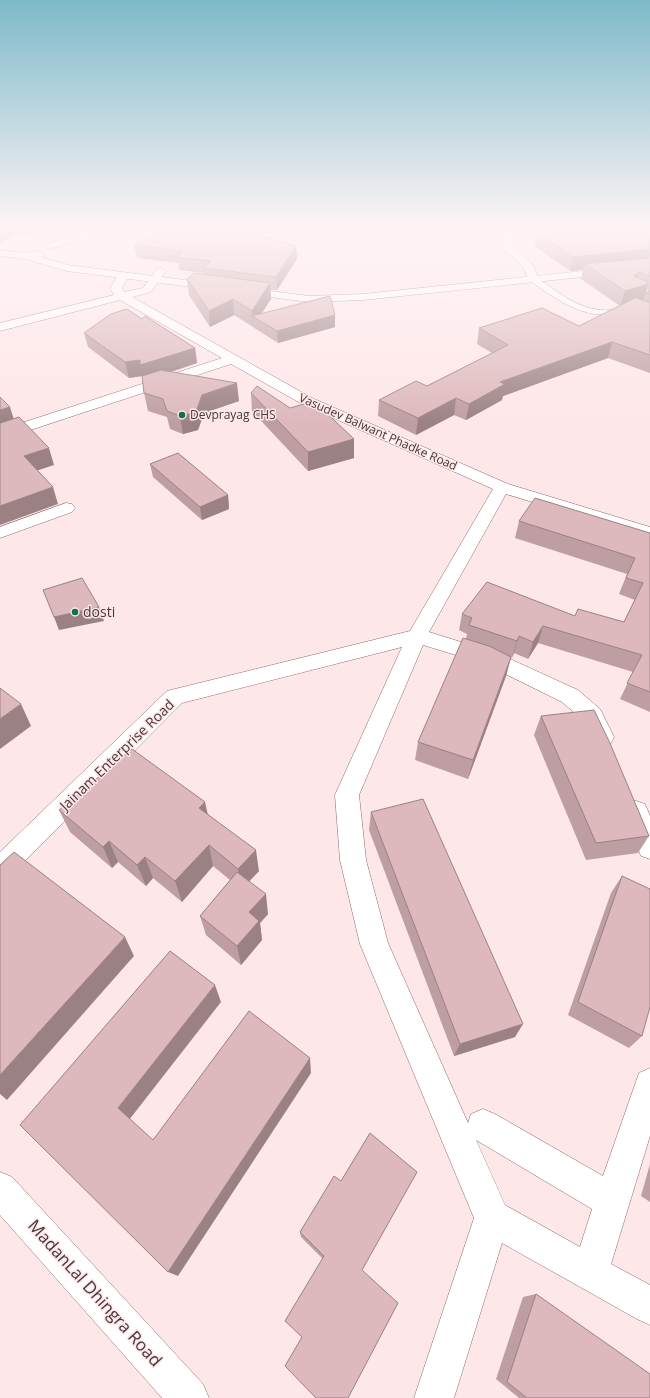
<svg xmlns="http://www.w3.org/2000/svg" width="650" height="1398" viewBox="0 0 650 1398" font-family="'Open Sans',sans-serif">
	<rect width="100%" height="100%" fill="#fee7e9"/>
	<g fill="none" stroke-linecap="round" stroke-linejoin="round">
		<g stroke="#8b6a6e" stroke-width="1">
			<path id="service" d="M530 277H536C558 292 582 313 611 310 624 308 637 302 650 299V303C637 307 625 313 611 314 580 318 554 297 530 281Z"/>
		</g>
		<g stroke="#8b6a6e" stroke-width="1">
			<g id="minor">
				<polygon points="79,228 89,228 83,236 80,237 75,234"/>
				<polygon points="492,228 503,228 515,239 516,241 512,246 533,265 539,279 537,281 529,281 524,268 502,247 506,241"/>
				<path d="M536 228H547L561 237 572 238 577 241C567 251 543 237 536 228Z"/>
				<path d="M161 268 166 271 151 292 132 297 312 398 508 484 650 527V538L506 494 429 632 499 654 578 690 600 709 614 737 611 743 603 746 595 743 584 721 562 702 485 664 423 645 359 795 366 860 388 943 468 1123 471 1114 483 1109 495 1114 603 1176 639 1073 650 1068V1136L611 1264 650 1285V1325L637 1319 502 1243 454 1398H414L474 1218 360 944 340 860 335 795 402 647 182 703 9 877 0 881V852L167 691 410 631 493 489 302 404 231 364 0 440V430L222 358 120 300 0 331V323L114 295 110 288 118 275H126L128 277 122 288 124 292 143 288 157 269ZM476 1140 592 1209 580 1247 505 1205Z"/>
				<polygon points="66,503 72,504 75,508 72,512 0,538 0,527"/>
				<polygon points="636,801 645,804 650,816 650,859 641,856 624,812 627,804"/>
				<polygon points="0,1172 12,1177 203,1384 209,1398 162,1398 0,1215"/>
			</g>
		</g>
		<g stroke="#8b6a6e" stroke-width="1">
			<polygon id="secondary" points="107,228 123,228 121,230 49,249 44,246 45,244"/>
		</g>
		<g stroke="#8b6a6e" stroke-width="1">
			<polygon id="primary" points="0,250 22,253 40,251 45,254 41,257 68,265 309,296 363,294 650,264 650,270 363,300 309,302 67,271 25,259 0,256"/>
		</g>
		<use href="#service" fill="#fff" fill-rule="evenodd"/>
		<use href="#minor" fill="#fff" fill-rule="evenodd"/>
		<use href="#secondary" fill="#fff" fill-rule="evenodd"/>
		<use href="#primary" fill="#fff" fill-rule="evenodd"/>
	</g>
	<g fill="#be9ea2" fill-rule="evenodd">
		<polygon points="0,228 78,228 77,229 59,230 59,232 14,235 0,242"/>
		<polygon points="298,228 259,235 296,246 297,259 277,290 271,290 271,299 262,313 335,327 278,343 253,327 234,315 210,327 189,295 187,279 204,274 204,273 179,270 178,263 137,258 134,245"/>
		<path d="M595 228H650V373L608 358 503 396 502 400 466 420 454 415 416 435 378 416 379 400 427 386 492 353 477 344 479 328 579 326 620 306 581 279 583 270 570 271 534 246 537 232 580 231 595 230ZM646 290 650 291 645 293 643 300 642 299H644Z"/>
		<polygon points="142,319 195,348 197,363 171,372 239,401 204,413 198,430 183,434 170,429 167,417 148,411 144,393 142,376 129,378 88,347 84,333"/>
		<polygon points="251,393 290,408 354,439 354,458 308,471 252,411"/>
		<polygon points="150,464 228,495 229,509 202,520 153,477"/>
		<polygon points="519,521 650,533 650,712 620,699 633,672 538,643 528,659 514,653 512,658 511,657 506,676 468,779 415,760 418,742 466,639 467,634 459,630 462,614 575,616 624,622 635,600 619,594 627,574 515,538"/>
		<polygon points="541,716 649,836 638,853 586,860 534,735"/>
		<polygon points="59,810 208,814 259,871 249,881 268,914 260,923 262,940 241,965 206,935 200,916 230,880 213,866 182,902 153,878 146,886 118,862 112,868 70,832"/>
		<polygon points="371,812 515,1037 454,1056 369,830"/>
		<polygon points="622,876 642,1036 629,1048 568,1015 611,893"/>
		<polygon points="370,1133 302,1337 322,1258 301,1237 300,1232 341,1181"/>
		<polygon points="650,1164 650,1202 641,1196"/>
		<polygon points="536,1294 650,1398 519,1398 496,1379 523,1297"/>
	</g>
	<g fill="#9b8184">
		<polygon points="0,228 12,228 14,235 0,242"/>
		<polygon points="232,228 298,228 233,239"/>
		<polygon points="595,228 626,228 594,234"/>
		<polygon points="296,246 297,259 277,290 276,277"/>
		<polygon points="650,249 650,263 585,264 583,270 570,271 573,257"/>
		<polygon points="639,272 634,287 648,284 644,299 634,302 635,298 633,297 632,302 620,306 625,291 634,276"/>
		<polygon points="270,283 271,299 258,319 252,316 253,327 252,311"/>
		<polygon points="233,299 234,315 210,327 209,311"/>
		<polygon points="335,315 335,327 278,343 277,331"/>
		<polygon points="612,342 608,358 503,396 502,400 466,420 469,404 500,382"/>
		<polygon points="195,348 197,363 143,381 142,376 129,378 125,362"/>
		<polygon points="237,383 239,401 204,413 198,430 183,434 180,416 202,395"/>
		<polygon points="456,398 454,415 416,435 418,418"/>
		<polygon points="10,407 15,423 0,429 0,410"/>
		<polygon points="354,439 354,458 308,471 308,452"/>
		<polygon points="49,448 54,465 30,473 24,456"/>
		<polygon points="53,487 58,504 0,525 0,506"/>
		<polygon points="228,495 229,509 202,520 200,507"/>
		<polygon points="99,607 104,621 59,630 54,617"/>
		<polygon points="543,626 538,643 528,659 533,642"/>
		<polygon points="519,636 514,653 512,658 517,641"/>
		<polygon points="511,657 506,676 468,779 473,760"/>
		<polygon points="21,704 31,726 0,749 0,719"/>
		<polygon points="205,802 210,824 199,808"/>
		<polygon points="109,841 118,862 112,868 103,847"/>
		<polygon points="209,845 213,866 182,902 175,881"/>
		<polygon points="256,850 259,871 241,890 238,869"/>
		<polygon points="145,857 153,878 146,886 137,865"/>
		<polygon points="266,894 268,914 260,923 262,940 241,965 237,946 249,912"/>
		<polygon points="125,937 134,956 7,1100 0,1094 0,1075"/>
		<polygon points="215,985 221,1002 129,1120 118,1108"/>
		<polygon points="523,1024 515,1037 454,1056 460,1044"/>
		<polygon points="310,1058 311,1073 178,1276 168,1272"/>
	</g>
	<g fill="#ddb8bc" stroke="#9b8184">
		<polygon points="158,228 236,228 296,246 276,277 203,268 211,261 177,257 182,251 134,245"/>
		<polygon points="610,228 630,228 650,236 650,249 573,257 537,232 560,230 580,231"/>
		<polygon points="650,258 650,276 639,272 634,276 648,282 648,284 625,291 585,264"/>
		<polygon points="194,273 270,283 252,311 233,299 209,311 187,279"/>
		<polygon points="650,291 650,294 645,293"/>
		<polygon points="330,296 335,315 277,331 252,316"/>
		<polygon points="633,297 650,302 650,355 612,342 500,382 505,384 469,404 456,398 418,418 379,400 416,381 427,386 508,345 479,328 542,308 579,326 635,298"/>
		<polygon points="127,309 142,319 145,316 195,348 140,365 140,360 125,362 84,333 111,314"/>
		<polygon points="161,370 237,383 202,395 196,412 180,416 167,411 163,399 144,393 142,376"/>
		<polygon points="257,386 290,408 314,401 354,439 308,452 251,393"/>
		<polygon points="0,397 10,407 0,410"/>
		<polygon points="19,417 49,448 24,456 53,487 0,506 0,423"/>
		<polygon points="178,453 228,495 200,507 150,464"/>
		<polygon points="535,498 650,533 650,692 627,683 642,655 543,626 533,642 519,636 517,641 469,625 472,618 462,614 487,582 575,616 578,609 624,622 643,583 626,578 635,558 519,521"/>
		<polygon points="82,578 99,607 54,617 43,590"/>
		<polygon points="463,638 489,646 511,657 473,760 418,742"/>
		<polygon points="0,688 21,704 0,719"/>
		<polygon points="594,710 609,741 649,836 596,843 541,716"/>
		<polygon points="132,749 205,802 199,808 256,850 238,869 209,845 175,881 145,857 137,865 109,841 103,847 59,810"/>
		<polygon points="423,799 523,1024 460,1044 371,812"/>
		<polygon points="14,852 125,937 0,1075 0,865"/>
		<polygon points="237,872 266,894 249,912 259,921 237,946 200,916"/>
		<polygon points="622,876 650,889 650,1007 642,1036 578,1002"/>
		<polygon points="170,951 215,985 118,1108 153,1140 249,1011 310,1058 168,1272 20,1125"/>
		<polygon points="370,1133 417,1172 362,1270 398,1303 348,1398 316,1398 285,1366 302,1337 285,1321 324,1256 300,1232 334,1176 341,1181"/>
		<polygon points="536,1294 650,1374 650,1398 527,1398 507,1382"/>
	</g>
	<linearGradient id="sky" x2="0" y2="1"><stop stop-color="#7dbac9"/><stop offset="0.54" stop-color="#fff4f5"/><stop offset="1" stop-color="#fff4f5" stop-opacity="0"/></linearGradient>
	<rect width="650" height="424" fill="url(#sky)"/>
	<g fill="#107248" stroke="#fee7e9" stroke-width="1.5">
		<circle cx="182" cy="415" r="4"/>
		<circle cx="75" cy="612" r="4"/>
	</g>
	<g text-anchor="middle" stroke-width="3" stroke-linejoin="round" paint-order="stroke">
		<g font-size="12" fill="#463738" stroke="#fee7e9" text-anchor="start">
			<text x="190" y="419">Devprayag CHS</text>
		</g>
		<g font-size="12" fill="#463738" stroke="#fee7e9">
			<text transform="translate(378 432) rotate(24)" y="4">Vasudev Balwant Phadke Road</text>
		</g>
		<g font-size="14" fill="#463738" stroke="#fee7e9" text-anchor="start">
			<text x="83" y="617">dosti</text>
		</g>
		<g font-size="14" fill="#463738" stroke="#fee7e9">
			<text transform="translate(117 755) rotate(-44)" y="5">Jainam Enterprise Road</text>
		</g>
		<g font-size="17" fill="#463738" stroke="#fee7e9">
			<text transform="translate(95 1293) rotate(48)" y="6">MadanLal Dhingra Road</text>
		</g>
	</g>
</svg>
